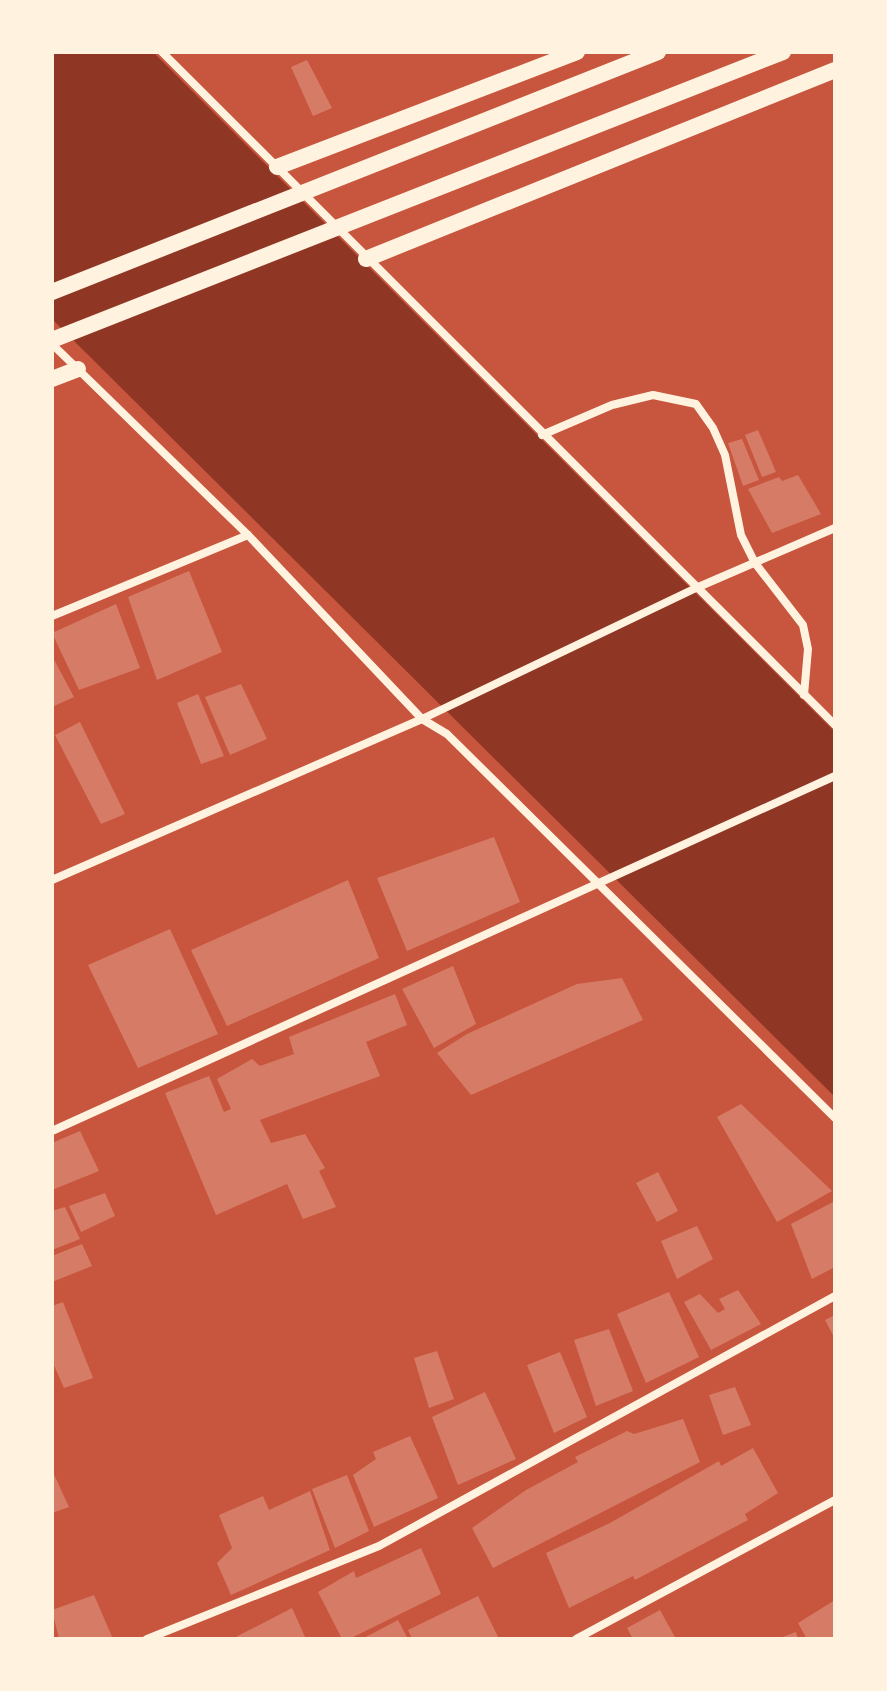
<svg xmlns="http://www.w3.org/2000/svg" width="887" height="1691" viewBox="0 0 887 1691" font-family="'Sofia Sans Condensed',sans-serif">
	<rect width="100%" height="100%" fill="#c8553d"/>
	<polygon fill="#8f3625" points="52,52 153,52 835,732 835,1097 52,319"/>
	<g fill="#d67c66">
		<polygon points="307,60 332,108 313,116 291,67"/>
		<polygon points="758,430 776,472 762,477 745,435"/>
		<polygon points="742,439 759,480 743,486 728,443"/>
		<polygon points="798,475 821,514 772,533 748,489 779,477 782,481"/>
		<polygon points="189,571 222,652 157,680 128,597"/>
		<polygon points="116,604 140,668 79,690 52,633"/>
		<polygon points="52,656 74,697 52,707"/>
		<polygon points="241,684 267,739 230,755 205,697"/>
		<polygon points="198,694 224,756 201,764 177,703"/>
		<polygon points="80,722 125,814 101,824 55,735"/>
		<polygon points="494,837 520,902 407,951 377,878"/>
		<polygon points="348,880 379,958 227,1026 191,950"/>
		<polygon points="170,929 218,1034 138,1068 88,965"/>
		<polygon points="453,966 476,1024 434,1048 402,989"/>
		<polygon points="622,978 643,1020 471,1095 437,1053 467,1034 577,984"/>
		<polygon points="395,994 407,1025 366,1042 380,1076 260,1120 271,1143 305,1134 325,1168 319,1171 336,1207 303,1219 287,1184 216,1215 165,1093 209,1076 224,1112 231,1109 217,1079 252,1059 260,1066 294,1054 289,1037"/>
		<polygon points="741,1104 832,1191 777,1222 717,1117"/>
		<polygon points="80,1131 99,1171 52,1190 52,1143"/>
		<polygon points="658,1172 678,1211 657,1222 636,1183"/>
		<polygon points="105,1193 115,1216 81,1232 69,1206"/>
		<polygon points="835,1201 835,1267 812,1279 791,1224"/>
		<polygon points="65,1207 80,1239 52,1250 52,1211"/>
		<polygon points="697,1226 713,1259 677,1279 661,1241"/>
		<polygon points="82,1244 92,1266 52,1282 52,1256"/>
		<polygon points="738,1290 761,1324 711,1350 684,1302 700,1294 718,1313 725,1309 719,1299"/>
		<polygon points="669,1292 699,1357 646,1383 617,1314"/>
		<polygon points="63,1302 93,1378 64,1388 52,1361 52,1306"/>
		<polygon points="835,1315 835,1339 825,1320"/>
		<polygon points="609,1329 633,1391 596,1406 574,1340"/>
		<polygon points="437,1351 454,1399 429,1408 414,1358"/>
		<polygon points="560,1352 587,1417 554,1433 527,1365"/>
		<polygon points="735,1387 751,1425 723,1435 709,1395"/>
		<polygon points="485,1392 516,1459 458,1485 432,1417"/>
		<polygon points="683,1419 700,1462 493,1568 472,1528 526,1490 578,1462 575,1457 627,1431 634,1434"/>
		<polygon points="410,1436 438,1498 374,1527 353,1475 376,1459 373,1452"/>
		<polygon points="753,1448 778,1493 745,1514 748,1520 635,1580 633,1576 569,1608 546,1553 610,1523 719,1461 721,1466"/>
		<polygon points="52,1470 69,1507 52,1513"/>
		<polygon points="347,1475 369,1531 335,1548 312,1489"/>
		<polygon points="310,1491 330,1550 231,1595 217,1563 232,1548 219,1515 263,1496 269,1510"/>
		<polygon points="421,1548 441,1594 349,1639 342,1639 318,1592 354,1571 356,1578"/>
		<polygon points="94,1595 113,1639 59,1639 52,1610"/>
		<polygon points="478,1596 499,1639 412,1639 408,1630"/>
		<polygon points="835,1600 835,1639 807,1639 798,1623"/>
		<polygon points="292,1608 306,1639 232,1639"/>
		<polygon points="660,1610 676,1639 633,1639 627,1628"/>
		<polygon points="398,1620 408,1639 362,1639"/>
		<polygon points="796,1632 798,1639 777,1639"/>
	</g>
	<g fill="none" stroke-linecap="round" stroke-linejoin="round">
		<g stroke="#fff3e0" stroke-width="8">
			<polyline points="162,52 835,725"/>
			<polyline points="52,344 248,535 422,719 447,734 835,1118"/>
			<polyline points="542,435 612,405 653,395 696,404 713,428 725,455 741,535 755,563 803,625 808,649 804,695"/>
			<polyline points="52,616 248,535"/>
			<polyline points="52,880 422,719 696,588 835,528"/>
			<polyline points="52,1131 835,776"/>
			<polyline points="147,1639 379,1546 835,1296"/>
			<polyline points="576,1639 835,1500"/>
		</g>
		<g stroke="#fff3e0" stroke-width="16">
			<polyline points="277,167 577,52"/>
			<polyline points="366,259 835,70"/>
			<polyline points="52,292 658,52"/>
			<polyline points="52,340 783,52"/>
			<polyline points="52,379 78,369"/>
		</g>
	</g>
	<rect width="887" height="1691" fill="none" stroke="#fff3e0" stroke-width="108"/>
</svg>
